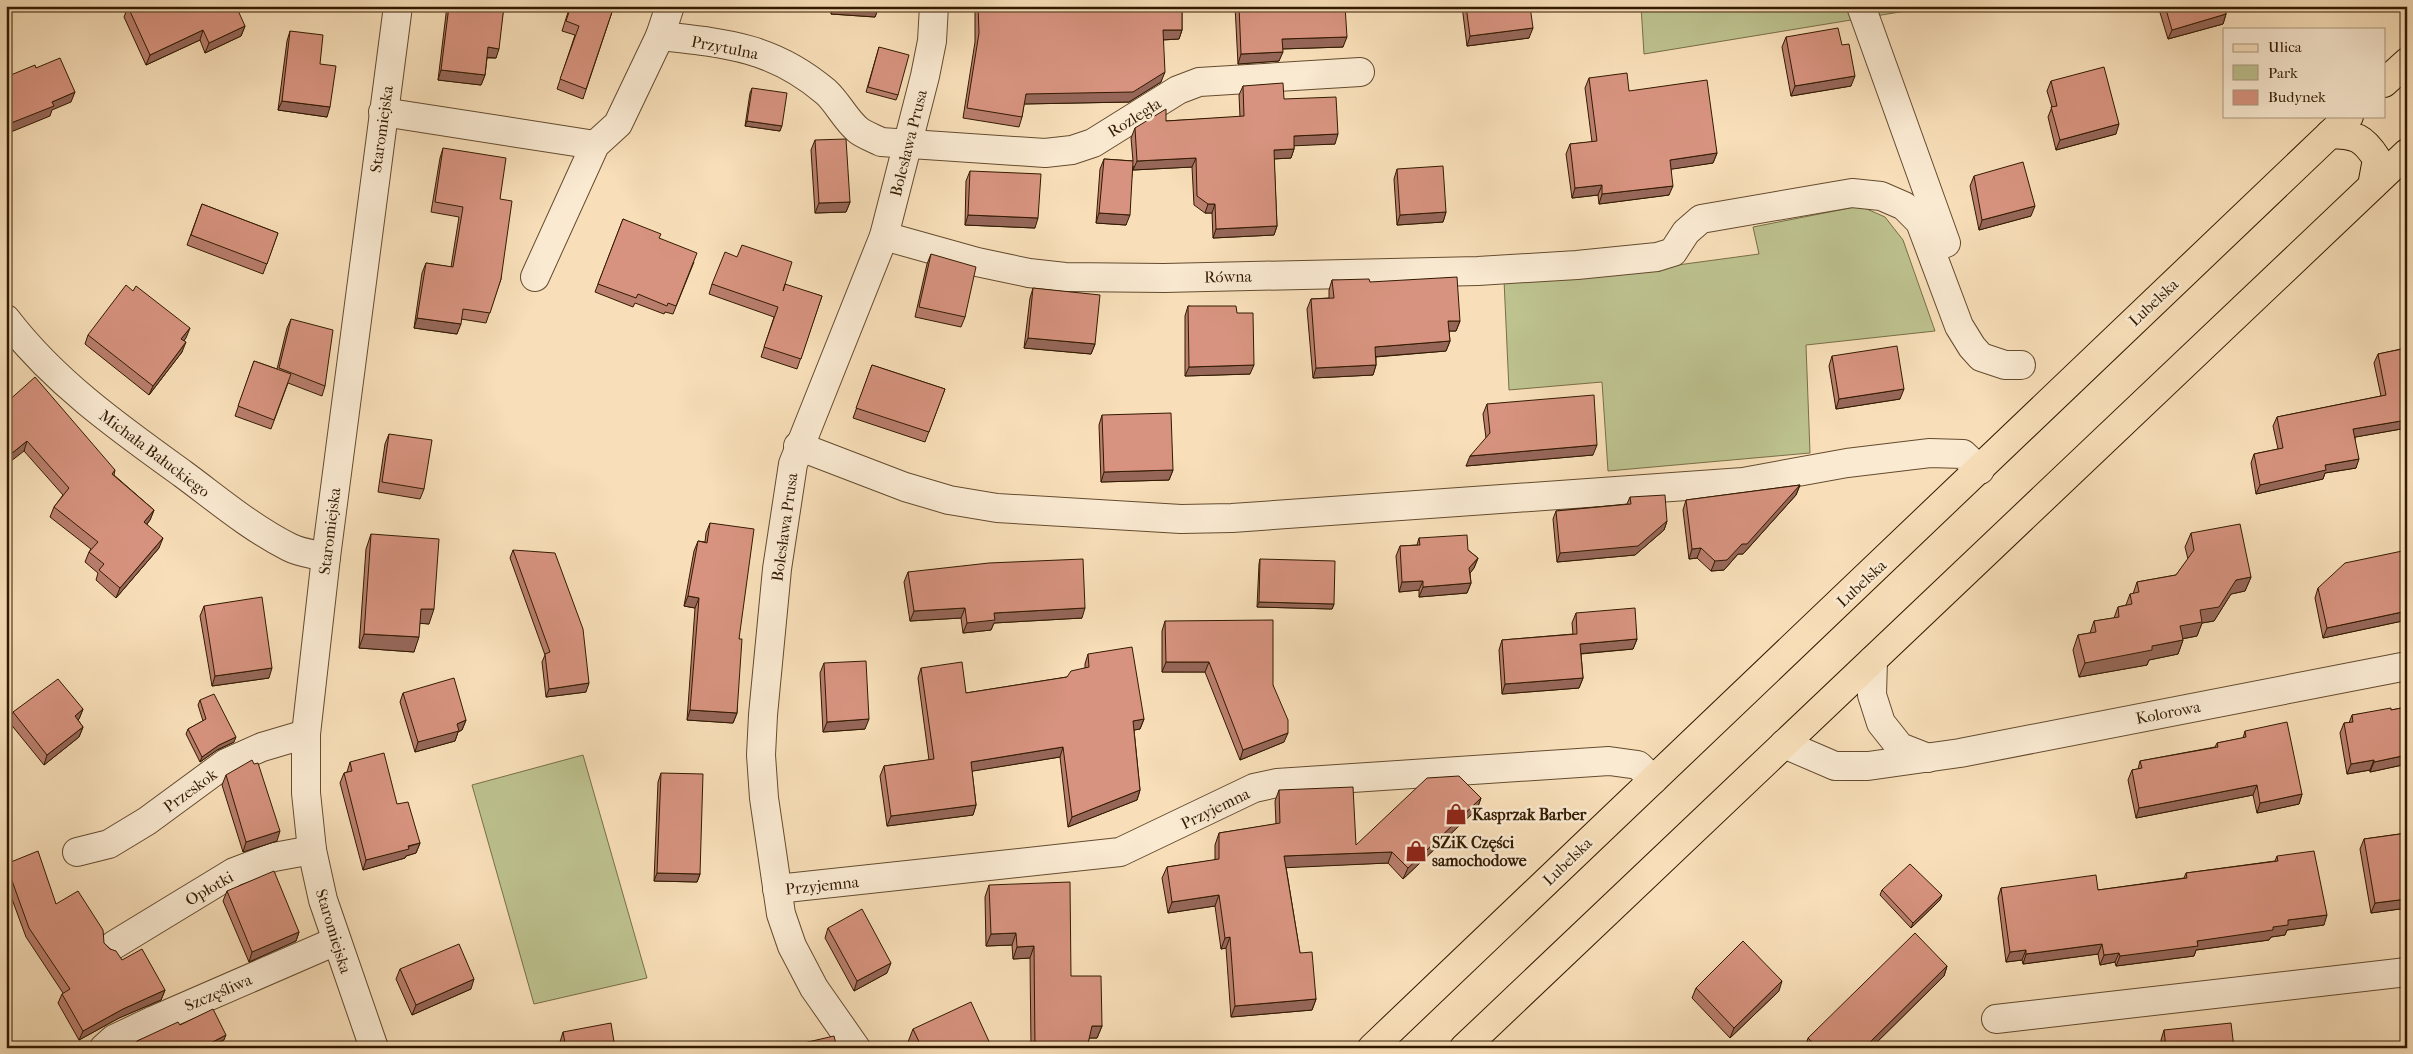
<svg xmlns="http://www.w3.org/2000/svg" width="2413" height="1054" viewBox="0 0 2413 1054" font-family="'IM FELL French Canon',serif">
	<rect width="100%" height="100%" fill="#f8dfb9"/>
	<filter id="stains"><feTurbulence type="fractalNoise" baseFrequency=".004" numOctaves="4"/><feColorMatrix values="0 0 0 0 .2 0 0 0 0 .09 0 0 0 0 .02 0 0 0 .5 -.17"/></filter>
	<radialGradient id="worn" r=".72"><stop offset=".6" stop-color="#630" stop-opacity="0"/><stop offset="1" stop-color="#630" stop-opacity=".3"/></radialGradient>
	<g fill="#bdc28f" stroke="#786e48">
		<polygon points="1641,6 1910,6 1912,10 1644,54"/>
		<polygon points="1860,206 1885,217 1903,240 1935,331 1806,345 1810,453 1608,471 1602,382 1509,390 1504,280 1596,276 1759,254 1753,227"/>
		<polygon points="583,755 647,978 534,1004 472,785"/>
	</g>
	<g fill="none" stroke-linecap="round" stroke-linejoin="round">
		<g stroke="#644b2e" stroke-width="30">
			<g id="minor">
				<polyline points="1861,6 1946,243"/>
				<path d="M660 36C726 43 773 47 826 92 838 103 845 119 858 130 864 135 874 138 881 142L1045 153 1072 150 1093 143 1178 90 1199 82 1360 72"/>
				<polyline points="383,112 595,145"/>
				<polyline points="884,236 977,262 1029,273 1065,277 1164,278 1478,271 1577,265 1657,257 1673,252 1686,232 1701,219 1852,193 1881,196 1904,206 1920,222 1959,326 1972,347 1981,357 2005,365 2021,365"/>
				<polyline points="535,277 595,145 618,124 660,36 670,6"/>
				<path d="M6 319C54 382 119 428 183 474 217 499 251 528 289 547 300 553 314 554 326 557"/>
				<polyline points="798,446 905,487 949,500 997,508 1181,519 1232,518 1743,482 1847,463 1930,453 1963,454 1980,470"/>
				<polyline points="1873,660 1872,695 1881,723 1900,747 1928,758"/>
				<polyline points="1784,744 1835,766 1868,766 1960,753 2407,666"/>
				<polyline points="77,852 109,844 147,821 226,763 262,747 306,734"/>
				<polyline points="777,889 1120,852 1254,788 1277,783 1609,761 1638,765 1653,780"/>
				<polyline points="114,945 234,872 274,857 312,850"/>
				<polyline points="1996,1019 2407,972"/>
				<polyline points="104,1048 114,1039 154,1020 336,941"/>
				<polyline points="374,1048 323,900 312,850 306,793 306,734 326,557 398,6"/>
				<polyline points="856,1048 814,988 792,946 781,914 764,798 761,755 763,715 777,569 793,464 884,236 925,76 932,41 934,6"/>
			</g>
		</g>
		<g stroke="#321a00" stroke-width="30">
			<g id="major">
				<polyline points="2384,83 2407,62"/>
				<path d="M2330 134C2356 135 2363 137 2377 159L2372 186"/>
				<polyline points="1372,1048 2349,116"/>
				<polyline points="1464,1048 2407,153"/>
			</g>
		</g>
		<use href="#minor" stroke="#faead2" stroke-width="28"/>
		<use href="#major" stroke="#f8dfb9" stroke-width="28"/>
	</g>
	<g fill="#b97e6d" stroke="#321a00">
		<polygon points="447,6 504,6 496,58 487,58 485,75 481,85 438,80"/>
		<polygon points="570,6 614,6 583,99 557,89 575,35 562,31"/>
		<polygon points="831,6 879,6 875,17 831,14"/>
		<polygon points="977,6 1182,6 1182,30 1179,39 1163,40 1161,82 1129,102 1024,104 1022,117 1019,127 963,118 975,42 975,13"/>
		<polygon points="1235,6 1345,6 1343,47 1282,49 1279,61 1238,64"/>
		<polygon points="1462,6 1530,6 1529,38 1467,46"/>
		<polygon points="2158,6 2224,6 2226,14 2223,24 2168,39"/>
		<polygon points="128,7 245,26 241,36 205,53 200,40 146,65 124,17"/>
		<polygon points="290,31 320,64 327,117 278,110 287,41"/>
		<polygon points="1786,37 1842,45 1851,86 1791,96 1782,47"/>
		<polygon points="879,47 898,95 896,100 866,92"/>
		<polygon points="1589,78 1629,91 1717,153 1713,163 1671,169 1669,195 1599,204 1598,195 1572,198 1566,154 1570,144 1592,142 1585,88"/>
		<polygon points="2051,81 2116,134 2056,150 2048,117 2052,107 2047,91"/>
		<polygon points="1243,86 1284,99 1335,144 1294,145 1294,149 1291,158 1274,159 1277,226 1274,235 1213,238 1212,213 1205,213 1194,205 1192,167 1133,170 1133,166 1126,225 1096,223 1100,169 1104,159 1133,161 1131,138 1135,128 1166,121 1240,117 1239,95"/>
		<polygon points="752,88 780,131 745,126 750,93"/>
		<polygon points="815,140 850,202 846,212 815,213 811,150"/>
		<polygon points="443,148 500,199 501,279 486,323 461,319 457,334 414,328 422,273 426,263 451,267 459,217 431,212 440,158"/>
		<polygon points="1397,169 1446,212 1443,222 1397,225 1394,179"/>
		<polygon points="970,171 1035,228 965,225 966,181"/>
		<polygon points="1974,176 2031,216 1979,230 1970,186"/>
		<polygon points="202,204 278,233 263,274 187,245"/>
		<polygon points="623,219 659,238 694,262 673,314 665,312 664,314 635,303 633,307 595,292"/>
		<polygon points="931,254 965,317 961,327 915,317 927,264"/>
		<polygon points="1332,280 1370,282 1460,321 1456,331 1449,331 1450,341 1446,351 1376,357 1376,365 1373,375 1313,378 1307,309 1311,299 1329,298 1329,290"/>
		<polygon points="712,284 785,285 822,296 797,369 761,357 774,317 709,294"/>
		<polygon points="1033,288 1095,344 1091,354 1024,348 1030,298"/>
		<polygon points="1188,306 1237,313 1250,374 1185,376 1185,316"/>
		<polygon points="291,319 325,386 322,396 288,383 271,429 235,416 254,361 277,369 287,328"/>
		<polygon points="2406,328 2407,428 2355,437 2356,468 2325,473 2323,479 2256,494 2251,463 2254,454 2278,449 2273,426 2277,417 2381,396 2374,363 2378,354 2406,348 2403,337"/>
		<polygon points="88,335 186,338 184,340 182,352 149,395 85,344"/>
		<polygon points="1832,356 1900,399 1836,409 1829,366"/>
		<polygon points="872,365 945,389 925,442 853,418"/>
		<polygon points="6,403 115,470 114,475 154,510 150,520 147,524 159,548 116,598 96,580 98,573 85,562 89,552 91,549 50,517 54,507 63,495 24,451"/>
		<polygon points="1487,404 1593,455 1466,466 1486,438 1483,414"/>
		<polygon points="1102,415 1173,470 1169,480 1101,482 1099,425"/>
		<polygon points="389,434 424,489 420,499 378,492 385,444"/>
		<polygon points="1800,485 1796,495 1743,554 1738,554 1724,570 1711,571 1697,558 1689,559 1683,510 1686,500"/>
		<polygon points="1630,497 1667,521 1664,530 1635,555 1557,562 1553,519 1556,511 1627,504"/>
		<polygon points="710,523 739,639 737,713 733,723 687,720 695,608 684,606 694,551 698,541 705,542 706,533"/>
		<polygon points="2191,533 2251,577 2245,591 2231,594 2214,621 2202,623 2197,636 2182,639 2183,640 2178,654 2149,660 2147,665 2079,677 2073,650 2078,635 2090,633 2094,621 2114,618 2118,607 2126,605 2130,594 2133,594 2137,582 2176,575 2188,559 2185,547"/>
		<polygon points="371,534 429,624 420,623 414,652 359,648 366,549"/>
		<polygon points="1419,538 1468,550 1478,558 1474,568 1470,573 1471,583 1467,593 1419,597 1419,590 1399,592 1396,556 1400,546 1417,545"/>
		<polygon points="513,550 586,692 546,697 542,662 545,655 510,558"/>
		<polygon points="2407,550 2407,620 2323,638 2315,598 2318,588"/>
		<polygon points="1260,559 1334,604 1332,609 1257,607 1259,564"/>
		<polygon points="908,572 1082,618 994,623 991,630 963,633 961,618 910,621 904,582"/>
		<polygon points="204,606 269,678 212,686 200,616"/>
		<polygon points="1576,613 1637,639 1633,649 1581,654 1583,678 1579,688 1502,694 1499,650 1502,640 1573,634 1572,623"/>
		<polygon points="1165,621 1273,685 1284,742 1240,760 1205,672 1162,672 1162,631"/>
		<polygon points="1088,654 1144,719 1140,729 1134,730 1140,790 1137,800 1068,827 1060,757 972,771 976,805 973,815 887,826 880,776 884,766 929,760 918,678 921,668 966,693 1067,677 1085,668 1085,664"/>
		<polygon points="824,663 865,729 823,732 820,673"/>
		<polygon points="403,693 466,720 462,730 458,732 455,741 415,752 400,702"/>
		<polygon points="200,700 234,742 217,750 200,762 186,734 188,729 203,721 198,705"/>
		<polygon points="2407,707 2407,764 2370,772 2370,770 2347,774 2340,733 2344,723 2349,723 2352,715 2391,710"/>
		<polygon points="83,709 79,719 78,720 83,727 79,737 44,765 9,722 13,712"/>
		<polygon points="2245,731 2302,794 2299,804 2257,813 2253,795 2136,818 2128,780 2132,770 2138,769 2140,761 2215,747 2217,743 2243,738"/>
		<polygon points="350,762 397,804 420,843 416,853 406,856 405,858 363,870 340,783 344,773 347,772"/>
		<polygon points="661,773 700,874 697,882 654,881 658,782"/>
		<polygon points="226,775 277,841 243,852 222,785"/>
		<polygon points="1279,790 1356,845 1481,798 1477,809 1403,879 1388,863 1286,867 1300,953 1316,999 1312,1010 1231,1017 1226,948 1221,949 1215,906 1168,913 1162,878 1167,867 1215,860 1215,845 1219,833 1276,824 1275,801"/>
		<polygon points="2407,833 2407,908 2371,913 2360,849 2364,839"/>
		<polygon points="2277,856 2324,925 2287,930 2285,935 2271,937 2269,940 2196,950 2194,956 2116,966 2115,962 2100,965 2098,954 2023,964 2022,960 2006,962 1998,898 2001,888 2098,890 2184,878 2186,873 2275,861"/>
		<polygon points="6,864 104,943 122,960 165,990 161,1000 119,1018 79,1040 58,1003 62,994 63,993 26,937 6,883"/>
		<polygon points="989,885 1071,976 1102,1026 1097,1038 1089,1038 1087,1048 1031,1048 1030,958 1013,959 1012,945 986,946 985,897"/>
		<polygon points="1882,890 1940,900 1911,928 1880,895"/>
		<polygon points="227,891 299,932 296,941 249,962 223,901"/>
		<polygon points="828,928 887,973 854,991 825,938"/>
		<polygon points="1947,966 1944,976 1871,1048 1805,1048 1808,1038"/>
		<polygon points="400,969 471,989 412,1015 396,979"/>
		<polygon points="1696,988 1779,991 1730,1038 1692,998"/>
		<polygon points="180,1025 224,1040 209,1048 136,1048 135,1046 137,1041"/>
		<polygon points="913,1029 992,1048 911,1048 908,1042"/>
		<polygon points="2164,1030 2234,1048 2161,1048 2161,1040"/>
		<polygon points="563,1032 615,1048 561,1048 560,1042"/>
	</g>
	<g fill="#966759" stroke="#321a00">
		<polygon points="834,6 861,6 879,7 875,17 831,14"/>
		<polygon points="2226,14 2223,24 2168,39 2172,30"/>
		<polygon points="245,26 241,36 205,53 209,43"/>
		<polygon points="1533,28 1529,38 1467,46 1470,36"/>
		<polygon points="203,30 200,40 146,65 150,55"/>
		<polygon points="1163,30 1182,30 1179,39 1160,40"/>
		<polygon points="1347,37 1343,47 1279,49 1282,39"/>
		<polygon points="488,47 499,49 496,58 485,57"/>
		<polygon points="1283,52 1279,61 1238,64 1241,54"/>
		<polygon points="441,70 485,75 481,85 438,80"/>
		<polygon points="1165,72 1161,82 1129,102 1022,104 1026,94"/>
		<polygon points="1855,76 1851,86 1791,96 1795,86"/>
		<polygon points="75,92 71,102 52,110 50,116 6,134 6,125 52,102"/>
		<polygon points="282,101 330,107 327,117 278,110"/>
		<polygon points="747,121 782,126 780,131 745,126"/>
		<polygon points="2119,124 2116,134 2056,150 2060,140"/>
		<polygon points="1338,134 1335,144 1290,146 1294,136"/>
		<polygon points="1294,149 1291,158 1271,159 1274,150"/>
		<polygon points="1717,153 1713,163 1666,170 1670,160"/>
		<polygon points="1196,158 1192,167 1133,170 1137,161"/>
		<polygon points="1602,185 1598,195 1572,198 1575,188"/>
		<polygon points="1673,186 1669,195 1599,204 1602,194"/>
		<polygon points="850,202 846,212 815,213 819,203"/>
		<polygon points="1208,204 1215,204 1212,213 1205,213"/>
		<polygon points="2035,206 2031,216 1979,230 1982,220"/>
		<polygon points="1446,212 1443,222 1397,225 1400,215"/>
		<polygon points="1099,213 1130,215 1126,225 1096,223"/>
		<polygon points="968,215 1038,218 1035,228 965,225"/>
		<polygon points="1277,226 1274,235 1213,238 1216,229"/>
		<polygon points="417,318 461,324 457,334 414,328"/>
		<polygon points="1448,321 1460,321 1456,331 1445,331"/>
		<polygon points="190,328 186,338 178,349 181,339"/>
		<polygon points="1028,338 1095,344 1091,354 1024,348"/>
		<polygon points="1450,341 1446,351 1371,357 1375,347"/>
		<polygon points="186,342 182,352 149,395 153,386"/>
		<polygon points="1254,365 1250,374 1185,376 1189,367"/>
		<polygon points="1376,365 1373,375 1313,378 1316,368"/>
		<polygon points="1904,389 1900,399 1836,409 1839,399"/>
		<polygon points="2407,420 2407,428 2350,438 2353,429"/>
		<polygon points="27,441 24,451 6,465 6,458"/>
		<polygon points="1597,445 1593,455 1466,466 1470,456"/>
		<polygon points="2359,459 2356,468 2325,473 2323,479 2256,494 2260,485 2325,465"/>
		<polygon points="1173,470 1169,480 1101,482 1104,472"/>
		<polygon points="1800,485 1796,495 1743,554 1738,554 1724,570 1711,571 1715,561"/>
		<polygon points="154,510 150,520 140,532 144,522"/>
		<polygon points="1667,521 1664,530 1635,555 1557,562 1560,553"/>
		<polygon points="163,538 159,548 116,598 120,588"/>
		<polygon points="1701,548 1697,558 1689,559 1692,549"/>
		<polygon points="1478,558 1474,568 1466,578 1469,568"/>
		<polygon points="2251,577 2245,591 2231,594 2214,621 2202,623 2197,636 2175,640 2180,626 2236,580"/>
		<polygon points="1423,581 1419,590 1399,592 1402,582"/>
		<polygon points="1471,583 1467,593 1419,597 1423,587"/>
		<polygon points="688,596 699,598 695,608 684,606"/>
		<polygon points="1259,602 1334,604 1332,609 1257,607"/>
		<polygon points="965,608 961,618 910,621 914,611"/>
		<polygon points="1085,608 1082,618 994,623 991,630 963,633 967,623 994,613"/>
		<polygon points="421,609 434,609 429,624 416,623"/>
		<polygon points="2407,611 2407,620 2323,638 2327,628"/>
		<polygon points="364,634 419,637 414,652 359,648"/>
		<polygon points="1637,639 1633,649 1576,654 1580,644"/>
		<polygon points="2183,640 2178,654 2149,660 2147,665 2079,677 2085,663 2152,646"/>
		<polygon points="1166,662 1209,662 1205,672 1162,672"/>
		<polygon points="272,668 269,678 212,686 215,676"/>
		<polygon points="1583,678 1579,688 1502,694 1505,684"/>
		<polygon points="589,683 586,692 546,697 549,689"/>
		<polygon points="83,709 79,719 71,726 75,716"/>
		<polygon points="690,710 737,713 733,723 687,720"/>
		<polygon points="869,719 865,729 823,732 827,722"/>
		<polygon points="1144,719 1140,729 1129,731 1133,721"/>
		<polygon points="466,720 462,730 458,732 455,741 415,752 418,742"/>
		<polygon points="83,727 79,737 44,765 47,755"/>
		<polygon points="1288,733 1284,742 1240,760 1243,750"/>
		<polygon points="236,737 234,742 217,750 200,762 202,757 219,745"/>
		<polygon points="1063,747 1060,757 967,772 971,762"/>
		<polygon points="2407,755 2407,764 2370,772 2374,762"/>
		<polygon points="2374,760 2370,770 2347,774 2351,764"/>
		<polygon points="2257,785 2253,795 2136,818 2139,808"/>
		<polygon points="1140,790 1137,800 1068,827 1072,817"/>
		<polygon points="2302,794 2299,804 2257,813 2260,803"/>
		<polygon points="1481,798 1477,809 1403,879 1408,868"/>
		<polygon points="976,805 973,815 887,826 891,816"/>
		<polygon points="280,831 277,841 243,852 246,842"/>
		<polygon points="420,843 416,853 406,856 405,858 363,870 366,860"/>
		<polygon points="1392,852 1388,863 1280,868 1284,856"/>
		<polygon points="657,873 700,874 697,882 654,881"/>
		<polygon points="1219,895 1215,906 1168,913 1172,902"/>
		<polygon points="1942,895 1940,900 1911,928 1913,923"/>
		<polygon points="2407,899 2407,908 2371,913 2375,903"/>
		<polygon points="2327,915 2324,925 2287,930 2285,935 2271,937 2269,940 2196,950 2194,956 2116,966 2120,956 2197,941 2273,927 2288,920"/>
		<polygon points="299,932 296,941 249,962 252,952"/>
		<polygon points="1016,933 1012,945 986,946 991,934"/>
		<polygon points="1230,937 1226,948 1221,949 1225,938"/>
		<polygon points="2102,944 2098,954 2023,964 2026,954"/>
		<polygon points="1034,946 1030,958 1013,959 1017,947"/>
		<polygon points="2026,950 2022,960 2006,962 2010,952"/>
		<polygon points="2119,953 2115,962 2100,965 2104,955"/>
		<polygon points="891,963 887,973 854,991 857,981"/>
		<polygon points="1947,966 1944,976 1871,1048 1864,1048"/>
		<polygon points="474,979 471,989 412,1015 416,1005"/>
		<polygon points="1782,981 1779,991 1730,1038 1734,1028"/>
		<polygon points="165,990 161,1000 119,1018 79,1040 83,1031 123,1009"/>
		<polygon points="1316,999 1312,1010 1231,1017 1235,1006"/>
		<polygon points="1092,1026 1102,1026 1097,1038 1087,1038"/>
		<polygon points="226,1035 224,1040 209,1048 201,1048"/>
	</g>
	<g fill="#d7937f" stroke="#321a00">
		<polygon points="129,6 236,6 245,26 209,43 203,30 150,55 128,7"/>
		<polygon points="449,6 504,6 499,49 488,47 485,75 441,70"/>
		<polygon points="571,6 614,6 586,89 560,79 579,26 566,21"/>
		<polygon points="861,6 879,6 879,7"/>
		<polygon points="978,6 1182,6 1182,30 1163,30 1165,72 1133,92 1026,94 1022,117 967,108 979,33"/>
		<polygon points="1239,6 1345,6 1347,37 1282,39 1283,52 1241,54"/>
		<polygon points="1466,6 1530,6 1533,28 1470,36"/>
		<polygon points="2165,6 2224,6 2226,14 2172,30"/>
		<polygon points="1838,28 1842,45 1849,44 1855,76 1795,86 1786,37"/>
		<polygon points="290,31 323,35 320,64 336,66 330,107 282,101"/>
		<polygon points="879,47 909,55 898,95 868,87"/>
		<polygon points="60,58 75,92 52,102 54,106 6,125 6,77 35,65 36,68"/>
		<polygon points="2104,67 2119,124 2060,140 2051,107 2057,106 2051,81"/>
		<polygon points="1627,73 1629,91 1707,80 1717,153 1670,160 1673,186 1602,194 1602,185 1575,188 1570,144 1597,141 1589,78"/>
		<polygon points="1283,83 1284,99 1336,97 1338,134 1294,136 1294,149 1274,150 1277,226 1216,229 1215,204 1208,204 1197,196 1196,158 1137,161 1135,128 1166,109 1166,121 1244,116 1243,86"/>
		<polygon points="752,88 787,93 782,126 747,121"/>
		<polygon points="846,139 850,202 819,203 815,140"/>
		<polygon points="443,148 506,158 500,199 512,201 501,279 490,313 463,309 461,324 417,318 426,263 453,267 463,207 435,202"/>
		<polygon points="1104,159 1133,161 1130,215 1099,213"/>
		<polygon points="2023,162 2035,206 1982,220 1974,176"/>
		<polygon points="1443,166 1446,212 1400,215 1397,169"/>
		<polygon points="970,171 1041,174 1038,218 968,215"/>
		<polygon points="202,204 278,233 267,264 191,235"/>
		<polygon points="623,219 661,234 659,238 697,253 676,306 668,303 667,306 638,294 636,298 598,284"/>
		<polygon points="742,245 792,262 783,291 785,284 822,296 801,359 764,347 778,307 712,284 725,252 737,257"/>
		<polygon points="931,254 976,267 965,317 919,307"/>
		<polygon points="1457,277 1460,321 1448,321 1450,341 1375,347 1376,365 1316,368 1311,299 1334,298 1332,280 1369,279 1370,282"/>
		<polygon points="126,285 133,291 136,286 190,328 181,339 186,342 153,386 88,335"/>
		<polygon points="1033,288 1100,295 1095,344 1028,338"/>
		<polygon points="1188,306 1236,306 1237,313 1253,313 1254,365 1189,367"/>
		<polygon points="291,319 333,330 325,386 279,368"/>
		<polygon points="1897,346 1904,389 1839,399 1832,356"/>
		<polygon points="2407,348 2407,420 2353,429 2359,459 2325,465 2326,470 2260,485 2254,454 2283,448 2277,417 2386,395 2378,354"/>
		<polygon points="254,361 291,374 274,420 238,406"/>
		<polygon points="872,365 945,389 929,432 856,408"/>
		<polygon points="35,377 115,470 112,474 154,510 144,522 163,538 120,588 99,570 104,564 89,552 98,542 54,507 69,488 27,441 6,458 6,403"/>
		<polygon points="1594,395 1597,445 1470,456 1490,433 1487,404"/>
		<polygon points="1171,413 1173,470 1104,472 1102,415"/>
		<polygon points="389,434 432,440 424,489 382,482"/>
		<polygon points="1800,485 1747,544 1742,544 1727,560 1715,561 1701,548 1692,549 1686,500"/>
		<polygon points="1665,495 1667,521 1638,546 1560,553 1556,511 1631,504 1630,497"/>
		<polygon points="710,523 754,529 739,639 742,639 737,713 690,710 699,598 688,596 698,541 707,543"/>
		<polygon points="2240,524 2251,577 2236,580 2219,607 2200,610 2202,622 2180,626 2183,640 2152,646 2152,650 2085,663 2078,635 2096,632 2094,621 2119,617 2118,607 2132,604 2130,594 2139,592 2137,582 2176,575 2194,550 2191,533"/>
		<polygon points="371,534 439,539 434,609 421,609 419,637 364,634"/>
		<polygon points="1467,535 1468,550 1478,558 1469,568 1471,583 1423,587 1423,581 1402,582 1400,546 1420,545 1419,538"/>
		<polygon points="513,550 555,553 583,629 589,683 549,689 545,654 550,652"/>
		<polygon points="2407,550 2407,611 2327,628 2318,588 2345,563"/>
		<polygon points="1083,559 1085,608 994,613 995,620 967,623 965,608 914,611 908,572 989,563"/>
		<polygon points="1260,559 1335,561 1334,604 1259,602"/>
		<polygon points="262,597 272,668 215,676 204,606"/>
		<polygon points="1635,608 1637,639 1580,644 1583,678 1505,684 1502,640 1577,634 1576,613"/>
		<polygon points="1273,620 1273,685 1288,720 1288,733 1243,750 1209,662 1166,662 1165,621"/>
		<polygon points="1132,647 1144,719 1133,721 1140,790 1072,817 1063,747 971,762 976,805 891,816 884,766 934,759 921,668 962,662 966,693 1067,677 1071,671 1089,667 1088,654"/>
		<polygon points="866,661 869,719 827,722 824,663"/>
		<polygon points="454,678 466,720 457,724 459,731 418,742 403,693"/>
		<polygon points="58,679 83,709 75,716 83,727 47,755 13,712"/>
		<polygon points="214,694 236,737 219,745 202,757 188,729 206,719 200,700"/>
		<polygon points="2407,707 2407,755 2374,762 2374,760 2351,764 2344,723 2353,722 2352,715 2391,708 2391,710"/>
		<polygon points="2287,722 2302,794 2260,803 2257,785 2139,808 2132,770 2142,768 2140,761 2218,747 2217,743 2246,737 2245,731"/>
		<polygon points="384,753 397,804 408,802 420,843 408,846 409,849 366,860 344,773 352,771 350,762"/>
		<polygon points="252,760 254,764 258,763 280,831 246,842 226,775"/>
		<polygon points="661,773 703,774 700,874 657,873"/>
		<polygon points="1459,776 1481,798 1408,868 1392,852 1284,856 1300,953 1312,952 1316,999 1235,1006 1230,937 1225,938 1219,895 1172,902 1167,867 1219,859 1219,833 1280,823 1279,790 1353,787 1356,845 1427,778"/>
		<polygon points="2407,833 2407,899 2375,903 2364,839"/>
		<polygon points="38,851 56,904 78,891 103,930 104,943 110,949 116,951 122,960 142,949 165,990 123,1009 83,1031 62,994 70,989 29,928 6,864"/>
		<polygon points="2314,851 2327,915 2288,920 2288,925 2273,927 2273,930 2197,941 2198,946 2120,956 2119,953 2104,955 2102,944 2026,954 2026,950 2010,952 2001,888 2096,875 2098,890 2187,878 2186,873 2278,861 2277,856"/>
		<polygon points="1910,864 1942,895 1913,923 1882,890"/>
		<polygon points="274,871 299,932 252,952 227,891"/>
		<polygon points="1070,882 1071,976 1101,976 1102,1026 1092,1026 1087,1048 1035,1048 1034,946 1017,947 1016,933 991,934 989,885"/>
		<polygon points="862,909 891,963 857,981 828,928"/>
		<polygon points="1915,933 1947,966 1864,1048 1818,1048 1808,1038"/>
		<polygon points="1743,941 1782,981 1734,1028 1696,988"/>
		<polygon points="459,944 474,979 416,1005 400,969"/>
		<polygon points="971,1002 992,1048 922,1048 913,1029"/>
		<polygon points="213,1009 226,1035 201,1048 141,1048 137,1041 178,1022 180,1025"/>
		<polygon points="611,1023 615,1048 566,1048 563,1032"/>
		<polygon points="2231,1023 2234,1048 2166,1048 2164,1030"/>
		<polygon points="834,1036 837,1048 786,1048 786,1047"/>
	</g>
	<defs>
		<g id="shop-bare" transform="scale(1.725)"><path d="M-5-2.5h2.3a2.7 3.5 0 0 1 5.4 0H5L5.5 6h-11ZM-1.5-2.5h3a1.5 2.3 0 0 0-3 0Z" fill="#8f2418" stroke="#faead2" stroke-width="2.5" paint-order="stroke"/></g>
	</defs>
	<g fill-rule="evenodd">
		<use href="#shop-bare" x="1456" y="814"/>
		<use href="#shop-bare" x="1416" y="851"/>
	</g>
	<g text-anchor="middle" stroke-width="5" stroke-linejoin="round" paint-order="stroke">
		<g font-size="16" fill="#321a00" stroke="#faead2">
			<text transform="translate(725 47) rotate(11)" y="6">Przytulna</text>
			<text transform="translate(1134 117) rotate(-32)" y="6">Rozległa</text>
			<text transform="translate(381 129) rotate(-82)" y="6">Staromiejska</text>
			<text transform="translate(908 143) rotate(-76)" y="6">Bolesława Prusa</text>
			<text transform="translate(1228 276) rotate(-1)" y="6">Równa</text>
			<text transform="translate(2153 302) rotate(-43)" y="6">Lubelska</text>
			<text transform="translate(155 453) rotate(37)" y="6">Michała Bałuckiego</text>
			<text transform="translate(784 527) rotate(-82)" y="6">Bolesława Prusa</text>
			<text transform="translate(329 531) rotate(-83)" y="6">Staromiejska</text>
			<text transform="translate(1861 583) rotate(-43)" y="6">Lubelska</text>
			<text transform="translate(2168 712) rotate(-11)" y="6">Kolorowa</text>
			<text transform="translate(190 790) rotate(-36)" y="6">Przeskok</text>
			<text transform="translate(1215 808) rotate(-26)" y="6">Przyjemna</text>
			<text transform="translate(1567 861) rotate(-44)" y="6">Lubelska</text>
			<text transform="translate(822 885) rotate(-6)" y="6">Przyjemna</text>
			<text transform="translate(209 888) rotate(-30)" y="6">Opłotki</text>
			<text transform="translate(334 931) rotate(73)" y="6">Staromiejska</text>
			<text transform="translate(218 992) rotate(-23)" y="6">Szczęśliwa</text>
		</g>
		<g font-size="16" font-weight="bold" fill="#321a00" stroke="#faead2" text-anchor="start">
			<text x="1472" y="820">Kasprzak Barber</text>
			<text x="1432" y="848">SZiK Części<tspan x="1432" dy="18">samochodowe</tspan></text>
		</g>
	</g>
	<rect width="2413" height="1054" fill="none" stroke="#f8dfb9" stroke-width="25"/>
	<rect x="8" y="8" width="2398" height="1039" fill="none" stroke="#321a00" stroke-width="2.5"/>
	<rect x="12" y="12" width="2388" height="1029" fill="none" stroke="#321a00"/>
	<rect x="2223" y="28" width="162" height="90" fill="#faead2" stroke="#aa977e"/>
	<rect x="2233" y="44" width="25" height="8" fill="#f8dfb9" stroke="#aa977e"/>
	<text x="2268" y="52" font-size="15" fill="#321a00">Ulica</text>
	<rect x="2233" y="65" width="25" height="15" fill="#bdc28f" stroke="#aa977e"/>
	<text x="2268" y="78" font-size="15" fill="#321a00">Park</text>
	<rect x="2233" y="90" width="25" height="15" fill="#d7937f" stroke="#aa977e"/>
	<text x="2268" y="102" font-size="15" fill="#321a00">Budynek</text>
	<rect width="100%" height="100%" filter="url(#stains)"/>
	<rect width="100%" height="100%" fill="url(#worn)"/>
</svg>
